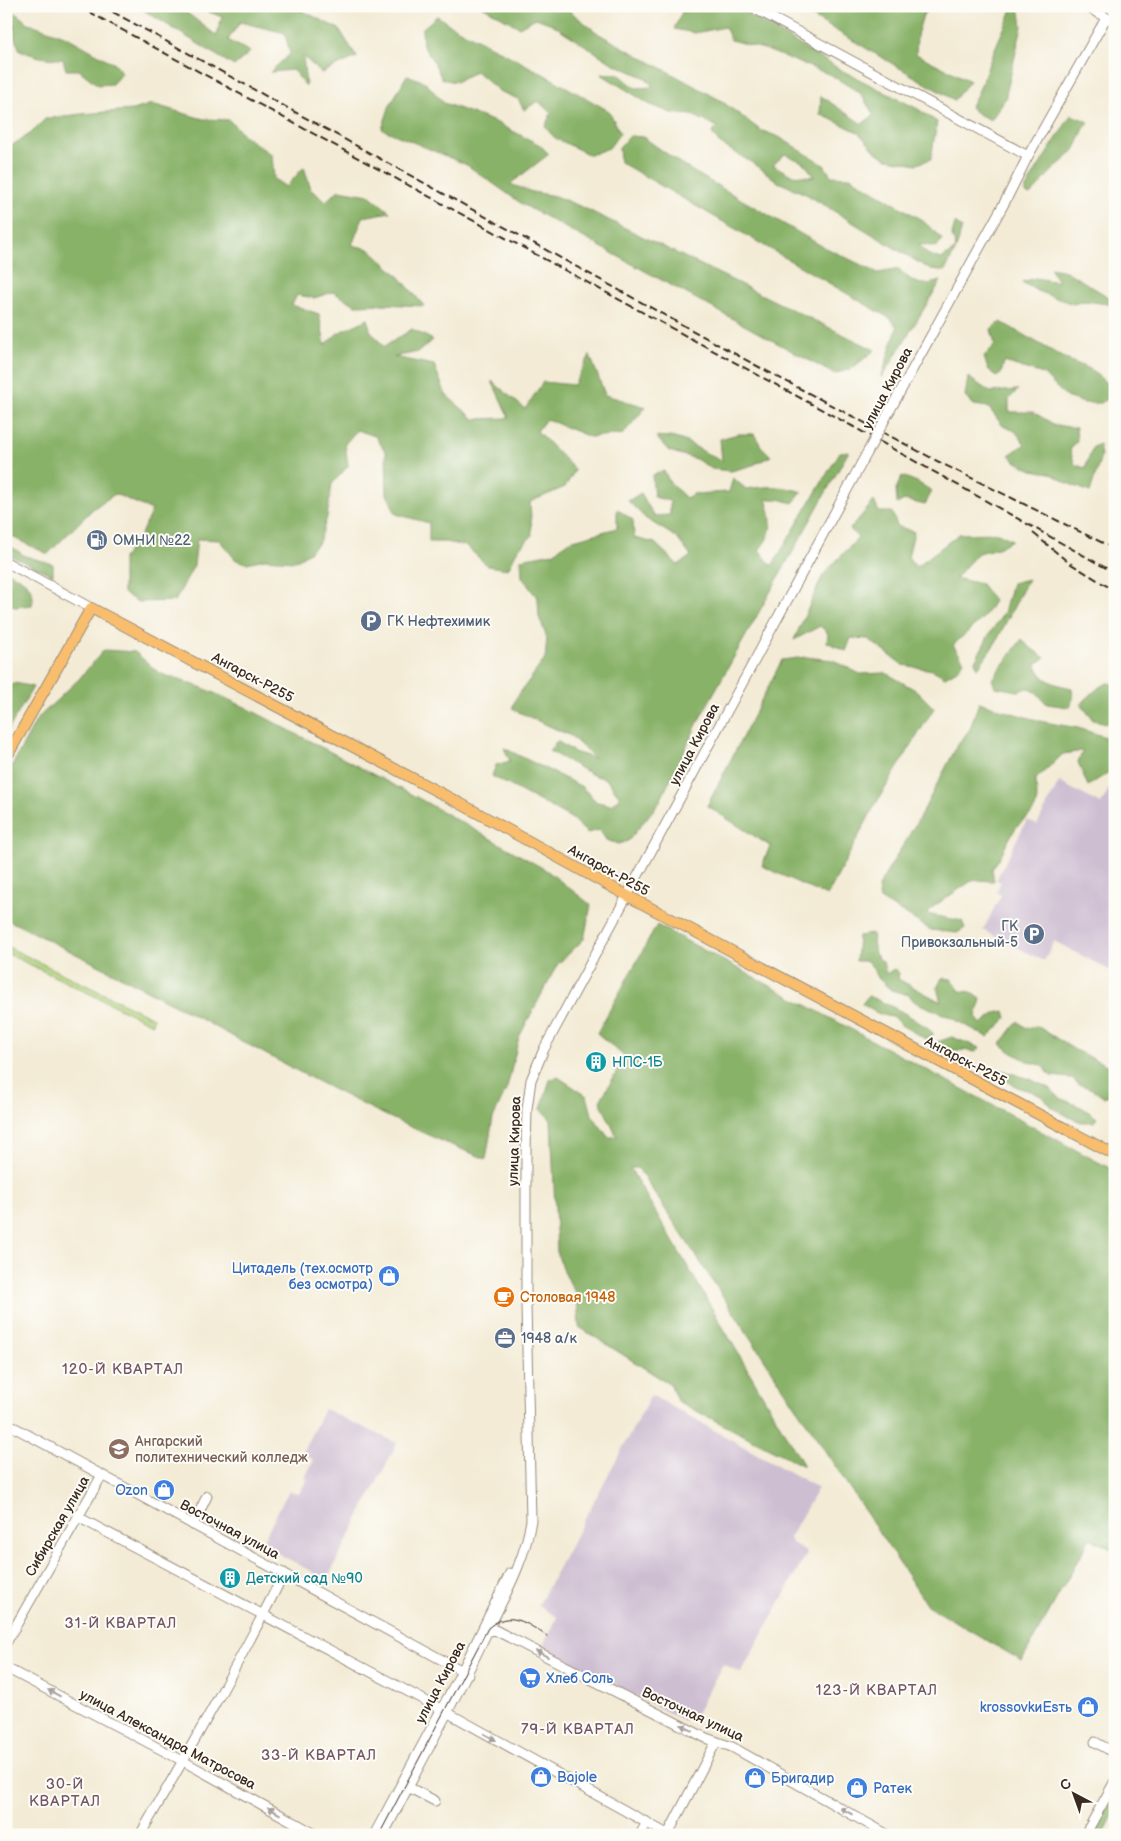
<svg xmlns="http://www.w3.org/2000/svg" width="1121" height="1841" viewBox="0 0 1121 1841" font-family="'Balsamiq Sans',sans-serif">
	<rect width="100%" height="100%" fill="#fdfcf7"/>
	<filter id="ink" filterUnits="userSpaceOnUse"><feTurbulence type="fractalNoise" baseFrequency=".02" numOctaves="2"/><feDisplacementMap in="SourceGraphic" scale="10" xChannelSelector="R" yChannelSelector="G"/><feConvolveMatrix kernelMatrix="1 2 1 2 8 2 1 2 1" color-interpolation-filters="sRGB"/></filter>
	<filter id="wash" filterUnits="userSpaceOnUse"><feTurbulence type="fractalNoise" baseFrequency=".0096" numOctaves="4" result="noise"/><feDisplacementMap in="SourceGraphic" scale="20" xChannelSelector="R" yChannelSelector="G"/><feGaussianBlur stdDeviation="1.12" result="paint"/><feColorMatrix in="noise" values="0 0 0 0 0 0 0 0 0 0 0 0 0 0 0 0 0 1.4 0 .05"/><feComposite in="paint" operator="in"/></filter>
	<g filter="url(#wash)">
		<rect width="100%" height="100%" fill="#f3ebd5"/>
		<g fill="#cebed2">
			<polygon points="1115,777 1115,973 1054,941 1044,961 983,930 1001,895 996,892 1001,882 996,880 1027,820 1037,825 1059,782 1101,804"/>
			<polygon points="651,1395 818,1488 789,1538 791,1542 807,1553 741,1673 723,1664 694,1717 688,1715 684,1721 542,1647 557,1617 538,1606"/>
			<polygon points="324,1409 397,1443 327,1580 261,1544 289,1490 299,1494 308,1478 304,1479 314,1460 302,1453"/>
		</g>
		<polygon fill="#acd079" stroke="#747d4c" points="6,946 153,1018 152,1024 6,953"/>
		<g fill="#89b269" stroke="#626e44" fill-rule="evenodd">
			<path d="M6 6 28 23 67 37 115 64 122 73 112 84 98 85 79 70H66L63 59C47 59 35 57 20 50L15 39 14 25 6 18Z"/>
			<polygon points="137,6 178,6 217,36 222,17 202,9 201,6 289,6 297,8 339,29 357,57 321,73 303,56 306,86 293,70 270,72 290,54 285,33 240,22 228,40 250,52 234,66"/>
			<path d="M482 6H563L599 34 720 100 760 130 779 137 824 165 831 176 850 177 922 220 942 239 937 247 919 244 927 254 941 259 956 249 952 235 955 223 962 228 956 249 945 271 931 270 806 194 778 182 759 167 719 143 712 133 718 127 692 115 671 113 649 104 601 74H619L635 88 653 87 646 78 612 63 552 24 536 18 519 27ZM785 154 804 163 815 177 791 175 773 165Z"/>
			<polygon points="680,6 735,6 841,70 918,109 937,122 931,159 917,164 888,159 877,153 858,132 820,114 821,96 862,124 874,115 860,93 831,75 764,49 731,40 725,27 695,33 674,29 682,12"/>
			<polygon points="798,6 931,6 923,15 917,35 916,54 970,81 954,100 808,14"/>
			<path d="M1011 6H1019L1022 26 1005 99 991 120 978 114 970 107C980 92 985 73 992 56 998 40 1006 26 1012 9Z"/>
			<polygon points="437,16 450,25 536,70 609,111 620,133 609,148 590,155 555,138 545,127 551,113 538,101 524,110 518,99 499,91 476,71 456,82 442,79 434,62 423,46 422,29"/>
			<polygon points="407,75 425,82 444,103 495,122 540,145 549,154 510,184 532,192 555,196 582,207 875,350 851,369 834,374 522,204 467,165 382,129 390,105"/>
			<polygon points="152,104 203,119 229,120 246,137 272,155 274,179 286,187 304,167 311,190 326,201 339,190 369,195 390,212 363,217 352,245 369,249 399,276 424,306 382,304 356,305 333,292 314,298 297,295 292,305 319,314 325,345 338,333 368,319 370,330 384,347 412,329 433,340 418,352 394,357 434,365 446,395 474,419 509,418 492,381 525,409 543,382 574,385 590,355 605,395 646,407 623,434 590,437 546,419 537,431 575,470 565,487 530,502 532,536 518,549 508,569 488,566 466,546 446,542 429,542 429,523 396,514 387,494 386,452 375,436 357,430 345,444 348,466 332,484 327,517 319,542 308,553 295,561 264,559 247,563 236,560 219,540 197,539 194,565 175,601 138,602 123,593 123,558 140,536 152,510 115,494 94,508 48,554 20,541 6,533 6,149 30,134 45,119 81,114 133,110"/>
			<path d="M1071 115 1089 122C1081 130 1080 141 1074 150 1069 157 1060 162 1054 169 1045 177 1039 187 1030 195L1024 192C1038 165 1056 141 1071 115Z"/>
			<path d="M630 136 643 137 687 168 820 245 878 273 899 269C914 284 919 287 941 281L881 379 897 327 891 319 620 162 619 147Z"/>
			<polygon points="1050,268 1066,271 1115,301 1115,305 1085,301 1073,304 1037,291 1022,282 1035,278 1058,282"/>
			<polygon points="1001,322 1068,360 1090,369 1111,387 1112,396 1101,403 1084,403 1066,397 1043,374 1004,362 1001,374 996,377 988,369 984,357 995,345 991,329"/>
			<polygon points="968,377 990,392 1018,390 1009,399 1009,412 1033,412 1055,425 1076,428 1077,441 1070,450 1075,465 1085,468 1093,447 1099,444 1101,457 1090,492 1067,483 1050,473 1032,470 1016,462 1009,455 1025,444 1015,431 1003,426 988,407 974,405 965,397"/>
			<path d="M738 434H754L761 446 771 456 753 465 731 471 712 469 696 459 669 451 656 437C684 434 698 451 722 461L720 439Z"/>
			<path d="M849 451 701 716 659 803 628 841 618 844 606 840 600 830 587 833 571 818 492 776 496 765 510 761 504 748 582 787 597 802 611 805 620 797 606 779 593 775 549 751 557 741 574 752 594 758 571 736 512 709 516 698 545 659 547 638 539 617 538 599 522 577 521 559 553 553 570 541 617 528V509L633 520 634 538 655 543 678 565 691 556 676 537 645 518 628 501 641 493 654 516 670 515V501L654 497 652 475 664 471 670 483 686 498 693 494 729 492 733 478 746 489C768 486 781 485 802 492L793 503 779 499H766C773 521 774 532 759 550L772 566 840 452Z"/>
			<polygon points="902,476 917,482 932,491 925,505 904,500 897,504 896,489"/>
			<polygon points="874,501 879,512 892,512 897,526 914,532 908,557 916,567 959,534 998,533 1012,540 998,548 978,553 955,578 981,584 994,601 984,617 953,645 964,661 957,670 945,677 933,670 903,665 868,639 851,638 846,651 827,642 828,633 820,626 794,640 823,575 858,538 850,529"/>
			<polygon points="6,543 25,556 53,564 53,575 6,554"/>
			<path d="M6 571C22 579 37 586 32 605L15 607 6 603Z"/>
			<polygon points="1028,579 996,642 978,668 975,661 990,633 1004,613 1012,583"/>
			<path d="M1022 639 1028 646 1045 658 1036 664C1040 681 1057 685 1072 688L1073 699 1069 707 1047 704 1036 692 1027 688 1018 691 995 687 992 679Z"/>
			<path d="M104 650 135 652 159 673 203 688 245 707 420 799 546 870 591 905 584 939 557 965 519 1037 507 1088 493 1118 486 1159C372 1115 265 1053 158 996 108 969 57 945 6 919V777L37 719 79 679Z"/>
			<polygon points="806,657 833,660 860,674 886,673 917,691 934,708 875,805 827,896 762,866 770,846 707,806 782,660"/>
			<polygon points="15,683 33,687 6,734 6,687"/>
			<polygon points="1108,683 1115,684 1115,725 1093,720 1081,704 1098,688"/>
			<path d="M979 702 1012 713 1044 722 1078 728 1115 740V768L1088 786 1078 762 1083 751 1063 754 1036 779C1036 788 1039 802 1034 810 1030 817 1020 821 1015 829 1006 843 1002 856 992 869L994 881 973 880 934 906 927 914 962 921 965 928 957 933 931 930 880 899 878 887 921 815 957 746 970 729Z"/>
			<polygon points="657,925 1115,1171 1115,1551 1090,1538 1022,1661 927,1605 638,1168 630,1168 804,1466 677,1401 671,1385 579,1327 577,1296 562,1268 557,1252 551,1120 541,1109 550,1080 558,1077 587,1096 592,1115 608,1137 617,1137 600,1101 625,1057 597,1033"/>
			<polygon points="872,934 875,954 883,962 886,974 894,969 899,973 898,979 941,1002 937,988 942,978 951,979 960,991 971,992 981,999 976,1017 981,1024 996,1013 1005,1011 1007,1018 988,1037 950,1017 915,1002 909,995 891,990 876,976 873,968 867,961 856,961 858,936"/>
			<path d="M868 996C892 1006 913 1016 933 1033L931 1042 901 1025 893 1017C880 1016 873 1011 862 1004Z"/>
			<polygon points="1018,1021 1026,1028 1037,1026 1075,1050 1115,1069 1115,1101 1110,1095 1103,1097 1092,1089 1078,1084 1072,1078 1051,1076 1042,1065 1029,1062 1011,1052 1001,1044"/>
			<polygon points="952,1037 980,1048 976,1052 963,1050 947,1053 938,1049 937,1042"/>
			<polygon points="1001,1070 1030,1079 1049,1088 1060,1098 1083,1108 1097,1118 1094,1122 1081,1122 1069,1117 1052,1107 1043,1097 1031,1091 1019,1088 1002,1078"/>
			<polygon points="1115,1793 1115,1812 1103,1835 1092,1835"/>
		</g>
	</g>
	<g filter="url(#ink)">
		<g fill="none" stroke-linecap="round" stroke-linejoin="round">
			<g stroke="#978a7a" stroke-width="11">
				<g id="minor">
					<polyline points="750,6 1028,156"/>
					<polyline points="1085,6 1115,22"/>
					<polyline points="890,410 1007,198 1028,156 1106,18"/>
					<polyline points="6,562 91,608"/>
					<polyline points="6,1423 468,1674"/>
					<polyline points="78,1517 441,1709 669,1835"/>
					<polyline points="193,1525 207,1496"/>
					<polyline points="484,1632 495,1630 706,1738 732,1747 888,1835"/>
					<polyline points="6,1643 102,1475"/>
					<polyline points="6,1668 183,1761 317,1835"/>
					<polyline points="1095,1742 1115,1753"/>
					<polyline points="408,1787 435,1801"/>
					<polyline points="668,1834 716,1742"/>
					<path d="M140 1835C190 1749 240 1662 284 1573"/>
					<polyline points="374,1835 462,1671 510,1573"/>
					<path d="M383 1835C418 1768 455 1701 487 1632 505 1595 525 1561 531 1520L526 1305V1152L527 1109 531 1080 544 1049 867 453"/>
					<polyline points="640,1835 647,1822"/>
					<polyline points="1085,1835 1115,1781"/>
				</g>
			</g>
			<g stroke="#978a7a" stroke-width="12">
				<polyline id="major" points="6,758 91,608 463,805 628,896 1115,1155"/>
			</g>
			<use href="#minor" stroke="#fff" stroke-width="9"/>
			<use href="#major" stroke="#f9be6d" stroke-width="10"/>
			<path stroke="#3b2a1e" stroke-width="1" d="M379 1835 488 1628C510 1609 526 1623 547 1636"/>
			<g stroke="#3b2a1e" stroke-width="2" stroke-dasharray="8 4" stroke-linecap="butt">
				<polyline points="78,6 852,426 1115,573"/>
				<polyline points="102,6 759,367 941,463 1115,549"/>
				<polyline points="1033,533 1068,562 1115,591"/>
			</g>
			<g stroke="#978a7a" stroke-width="11" stroke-linecap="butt">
				<polyline id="minor-bridge" points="867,453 890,410"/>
			</g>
			<use href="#minor-bridge" stroke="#fff" stroke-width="9"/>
		</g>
		<defs><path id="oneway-solid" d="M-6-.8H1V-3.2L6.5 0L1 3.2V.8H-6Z" transform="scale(1.25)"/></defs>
		<g fill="#a79f9a">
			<use href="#oneway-solid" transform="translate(542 1654) rotate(-153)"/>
			<use href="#oneway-solid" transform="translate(54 1693) rotate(-152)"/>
			<use href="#oneway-solid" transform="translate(687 1728) rotate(-153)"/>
			<use href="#oneway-solid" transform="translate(490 1737) rotate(29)"/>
			<use href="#oneway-solid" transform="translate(274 1811) rotate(-151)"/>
			<use href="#oneway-solid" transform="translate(846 1811) rotate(-151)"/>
		</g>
	</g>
	<defs>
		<g id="fuel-disc" transform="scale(1.125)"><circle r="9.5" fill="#5c6f8a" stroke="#fdfcf7"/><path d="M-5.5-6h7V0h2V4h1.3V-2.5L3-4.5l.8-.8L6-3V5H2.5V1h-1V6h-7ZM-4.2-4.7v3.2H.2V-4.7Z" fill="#fff"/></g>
		<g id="parking-disc" transform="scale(1.125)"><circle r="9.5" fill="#5c6f8a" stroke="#fdfcf7"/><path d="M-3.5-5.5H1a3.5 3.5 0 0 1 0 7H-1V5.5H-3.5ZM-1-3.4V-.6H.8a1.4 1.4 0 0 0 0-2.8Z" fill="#fff"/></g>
		<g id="building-disc" transform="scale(1.125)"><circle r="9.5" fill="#0f9aa8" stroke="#fdfcf7"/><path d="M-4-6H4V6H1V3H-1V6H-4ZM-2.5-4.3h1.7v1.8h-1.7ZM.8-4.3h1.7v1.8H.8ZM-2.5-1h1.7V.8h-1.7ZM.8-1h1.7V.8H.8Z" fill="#fff"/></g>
		<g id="shop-disc" transform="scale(1.125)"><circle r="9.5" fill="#3f7fe0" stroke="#fdfcf7"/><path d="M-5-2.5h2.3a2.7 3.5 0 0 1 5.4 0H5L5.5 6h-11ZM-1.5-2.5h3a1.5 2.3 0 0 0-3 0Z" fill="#fff"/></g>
		<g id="cafe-disc" transform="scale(1.125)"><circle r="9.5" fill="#e8710a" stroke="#fdfcf7"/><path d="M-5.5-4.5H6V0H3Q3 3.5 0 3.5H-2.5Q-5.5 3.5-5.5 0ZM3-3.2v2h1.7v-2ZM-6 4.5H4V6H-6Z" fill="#fff"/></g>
		<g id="office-disc" transform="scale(1.125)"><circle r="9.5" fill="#5c6f8a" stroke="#fdfcf7"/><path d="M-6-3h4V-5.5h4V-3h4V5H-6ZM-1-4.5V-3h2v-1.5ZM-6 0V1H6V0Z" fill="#fff"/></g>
		<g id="school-disc" transform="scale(1.125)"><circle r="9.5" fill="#8d6e63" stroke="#fdfcf7"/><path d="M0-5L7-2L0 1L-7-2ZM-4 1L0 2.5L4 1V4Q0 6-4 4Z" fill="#fff"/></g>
		<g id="supermarket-disc" transform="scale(1.125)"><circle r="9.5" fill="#3f7fe0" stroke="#fdfcf7"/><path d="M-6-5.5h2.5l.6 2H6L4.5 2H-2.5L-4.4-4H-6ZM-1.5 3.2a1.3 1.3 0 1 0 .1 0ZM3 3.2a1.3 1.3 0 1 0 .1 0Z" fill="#fff"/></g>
	</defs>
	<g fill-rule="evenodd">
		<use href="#fuel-disc" x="97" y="540"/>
		<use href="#parking-disc" x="371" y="621"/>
		<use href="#parking-disc" x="1034" y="934"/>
		<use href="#building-disc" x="596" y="1062"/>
		<use href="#shop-disc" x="389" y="1276"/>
		<use href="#cafe-disc" x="504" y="1297"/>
		<use href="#office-disc" x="505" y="1338"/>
		<use href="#school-disc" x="119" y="1449"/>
		<use href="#shop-disc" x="164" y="1490"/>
		<use href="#building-disc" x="230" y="1578"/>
		<use href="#supermarket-disc" x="530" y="1678"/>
		<use href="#shop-disc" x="1088" y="1707"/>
		<use href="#shop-disc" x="541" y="1777"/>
		<use href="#shop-disc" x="755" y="1778"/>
		<use href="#shop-disc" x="857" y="1788"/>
	</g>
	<g text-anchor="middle" stroke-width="4" stroke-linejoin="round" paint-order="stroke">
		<g font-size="14" fill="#3b2a1e" stroke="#fdfcf7">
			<text transform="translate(887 388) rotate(-62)" y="5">улица Кирова</text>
			<text transform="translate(253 677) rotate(28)" y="5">Ангарск-Р255</text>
			<text transform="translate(694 744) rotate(-62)" y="5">улица Кирова</text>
			<text transform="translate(609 870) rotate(29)" y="5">Ангарск-Р255</text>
			<text transform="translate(966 1061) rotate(28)" y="5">Ангарск-Р255</text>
			<text transform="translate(514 1141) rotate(-88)" y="5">улица Кирова</text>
			<text transform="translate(57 1526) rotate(-60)" y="5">Сибирская улица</text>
			<text transform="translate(230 1529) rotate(28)" y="5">Восточная улица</text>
			<text transform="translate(440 1682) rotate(-62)" y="5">улица Кирова</text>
			<text transform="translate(693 1714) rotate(25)" y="5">Восточная улица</text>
			<text transform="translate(168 1739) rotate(28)" y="5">улица Александра Матросова</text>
		</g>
		<g font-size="14" fill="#4e5e75" stroke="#fdfcf7" text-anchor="start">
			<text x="113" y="545">ОМНИ №22</text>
			<text x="387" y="626">ГК Нефтехимик</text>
			<text x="1018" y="931" text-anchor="end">ГК<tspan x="1018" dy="16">Привокзальный-5</tspan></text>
			<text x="521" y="1343">1948 а/к</text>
		</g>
		<g font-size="14" fill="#0d838f" stroke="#fdfcf7" text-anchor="start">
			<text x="612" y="1067">НПС-1Б</text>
			<text x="246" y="1583">Детский сад №90</text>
		</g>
		<g font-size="14" fill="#366cbe" stroke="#fdfcf7" text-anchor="start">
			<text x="373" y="1273" text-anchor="end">Цитадель (тех.осмотр<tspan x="373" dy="16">без осмотра)</tspan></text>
			<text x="148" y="1495" text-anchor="end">Ozon</text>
			<text x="546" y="1683">Хлеб Соль</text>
			<text x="1072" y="1712" text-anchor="end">krossovkиEsть</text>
			<text x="557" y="1782">Bajole</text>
			<text x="771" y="1783">Бригадир</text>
			<text x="873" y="1793">Ратек</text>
		</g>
		<g font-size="14" fill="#c56008" stroke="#fdfcf7" text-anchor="start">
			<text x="520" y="1302">Столовая 1948</text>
		</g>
		<g font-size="14" fill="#785e54" stroke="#fdfcf7" text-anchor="start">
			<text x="135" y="1446">Ангарский<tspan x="135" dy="16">политехнический колледж</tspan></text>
		</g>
		<g font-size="15" letter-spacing="1" fill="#745767" stroke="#fdfcf7">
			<text x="123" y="1374">120-Й КВАРТАЛ</text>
			<text x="121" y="1628">31-Й КВАРТАЛ</text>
			<text x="877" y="1695">123-Й КВАРТАЛ</text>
			<text x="578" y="1734">79-Й КВАРТАЛ</text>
			<text x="319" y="1760">33-Й КВАРТАЛ</text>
			<text x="65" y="1789">30-Й<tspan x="65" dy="17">КВАРТАЛ</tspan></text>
		</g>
	</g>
	<rect width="1121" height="1841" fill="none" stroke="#fdfcf7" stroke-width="25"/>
	<g transform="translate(1074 1794) rotate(319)" stroke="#fdfcf7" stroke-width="4" paint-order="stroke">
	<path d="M0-4L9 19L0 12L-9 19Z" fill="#3b2a1e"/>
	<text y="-8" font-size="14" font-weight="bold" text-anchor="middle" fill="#3b2a1e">С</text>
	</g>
</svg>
